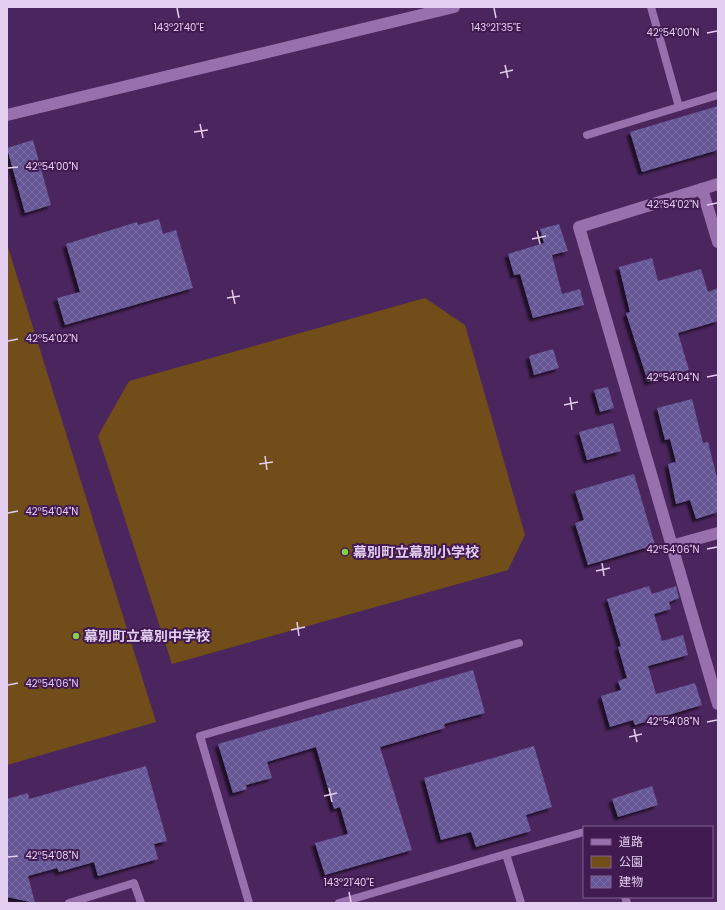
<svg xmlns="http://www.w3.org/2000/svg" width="725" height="910" viewBox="0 0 725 910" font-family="Poppins,'Noto Sans JP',sans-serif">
	<defs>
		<pattern id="building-cross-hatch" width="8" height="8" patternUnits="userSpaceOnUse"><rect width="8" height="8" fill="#655696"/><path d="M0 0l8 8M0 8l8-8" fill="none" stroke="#7b6da5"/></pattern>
		<filter id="shadow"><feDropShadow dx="-3.5" dy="3.5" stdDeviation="1" flood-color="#0009"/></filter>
	</defs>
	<rect width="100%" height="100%" fill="#4b255d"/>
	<g fill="#704d19">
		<polygon points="7,244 156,722 7,765"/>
		<polygon points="425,298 465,325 525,535 508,570 172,664 98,436 129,381"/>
	</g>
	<g fill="url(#building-cross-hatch)" filter="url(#shadow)">
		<polygon points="718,106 718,150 642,172 630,132"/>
		<polygon points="33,140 51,205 25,213 7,148"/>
		<polygon points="159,219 163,234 176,230 193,288 65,325 57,298 80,292 66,244 137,222 138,225"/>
		<polygon points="559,224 568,251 552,255 562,294 580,289 584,305 533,318 520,274 514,275 508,254 544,243 540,229"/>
		<polygon points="652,258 658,281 701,269 708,292 718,288 718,321 678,333 689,370 648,382 626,313 630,312 619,267"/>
		<polygon points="553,349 559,368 534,375 529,356"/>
		<polygon points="608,387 614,408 600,412 594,390"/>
		<polygon points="692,399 703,443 708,442 718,482 718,512 696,519 690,500 676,504 668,464 676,462 670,439 665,440 657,408"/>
		<polygon points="613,423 621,451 587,460 579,432"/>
		<polygon points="634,474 655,545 588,565 575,523 584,520 575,491"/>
		<polygon points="649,586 652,594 676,586 679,598 669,602 671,609 654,614 662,641 683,635 688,655 648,666 656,694 695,683 702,705 635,725 633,720 610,727 601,696 621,690 618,681 627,678 618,647 621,646 607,599"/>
		<polygon points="473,670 485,713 444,724 445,728 380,747 412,850 325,875 315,843 348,834 340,807 334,809 316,747 267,762 272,778 246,785 247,789 233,793 218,744"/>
		<polygon points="534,746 552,807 526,815 531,831 476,847 471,832 441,840 424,778"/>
		<polygon points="146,766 167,841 154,844 158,859 98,876 94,862 59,872 57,868 28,876 35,903 7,897 7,799 28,793 29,799"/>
		<polygon points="652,786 658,805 618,817 612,799"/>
	</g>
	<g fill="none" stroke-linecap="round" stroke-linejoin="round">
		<g stroke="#9870ae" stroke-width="8">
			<polyline points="651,7 679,107"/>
			<polyline points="587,135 718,95"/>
			<polyline points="506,854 584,832"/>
			<polyline points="625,897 627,903"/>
			<polyline points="69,903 134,883 141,903"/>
			<polyline points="249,903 200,736 519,643"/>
			<polyline points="339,903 506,854 521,903"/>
		</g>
		<g stroke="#9870ae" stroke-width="12">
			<polyline points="7,115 454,7"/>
			<polyline points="718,184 579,227 718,704"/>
			<polyline points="702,189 718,242"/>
			<polyline points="671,546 718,533"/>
		</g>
	</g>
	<path fill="none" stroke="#e3ceef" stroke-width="1.5" d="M177 8 179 18M494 8 496 18M707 33 717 31M505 65 508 78M500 73 513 70M200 124 203 138M194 132 208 130M8 168 18 167M707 205 717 203M537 231 540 244M532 239 546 236M232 290 235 304M227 298 240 296M8 341 18 339M707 377 717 375M570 397 572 410M564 405 578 402M265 456 267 470M259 464 273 462M8 513 18 511M707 549 717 547M602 563 604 576M596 571 610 568M297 622 299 636M291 630 305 627M8 685 18 683M707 722 717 720M634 729 637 742M629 737 642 734M329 788 332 802M324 796 337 793M8 857 18 856M349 892 351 902"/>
	<g fill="#87cf4a" stroke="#401a51" stroke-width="1.5">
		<circle cx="345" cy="552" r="4"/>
		<circle cx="76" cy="636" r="4"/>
	</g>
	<g text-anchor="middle" stroke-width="4" stroke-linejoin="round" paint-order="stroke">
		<g font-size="14" font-weight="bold" fill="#e3ceef" stroke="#401a51" text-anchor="start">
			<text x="353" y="557">幕別町立幕別小学校</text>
			<text x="84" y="641">幕別町立幕別中学校</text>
		</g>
	</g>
	<g font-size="10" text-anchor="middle" fill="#e3ceef" stroke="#401a51" stroke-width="4" stroke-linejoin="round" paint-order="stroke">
		<text x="179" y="31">143°21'40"E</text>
		<text x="496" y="31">143°21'35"E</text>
		<text x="673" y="36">42°54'00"N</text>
		<text x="52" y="170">42°54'00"N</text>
		<text x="673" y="208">42°54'02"N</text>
		<text x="52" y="342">42°54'02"N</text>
		<text x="673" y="381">42°54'04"N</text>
		<text x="52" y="515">42°54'04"N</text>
		<text x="673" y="553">42°54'06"N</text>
		<text x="52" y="687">42°54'06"N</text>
		<text x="673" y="725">42°54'08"N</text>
		<text x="52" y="859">42°54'08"N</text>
		<text x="349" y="886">143°21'40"E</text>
	</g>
	<rect width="725" height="910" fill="none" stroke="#e3ceef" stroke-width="16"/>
	<rect x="583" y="826" width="130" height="72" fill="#401a51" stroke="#816290"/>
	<rect x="591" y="839" width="20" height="6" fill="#9870ae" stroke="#816290"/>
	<text x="619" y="846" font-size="12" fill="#e3ceef">道路</text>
	<rect x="591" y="856" width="20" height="12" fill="#704d19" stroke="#816290"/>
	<text x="619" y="866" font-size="12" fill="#e3ceef">公園</text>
	<rect x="591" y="876" width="20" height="12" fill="url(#building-cross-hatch)" stroke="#816290"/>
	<text x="619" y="886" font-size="12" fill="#e3ceef">建物</text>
</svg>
